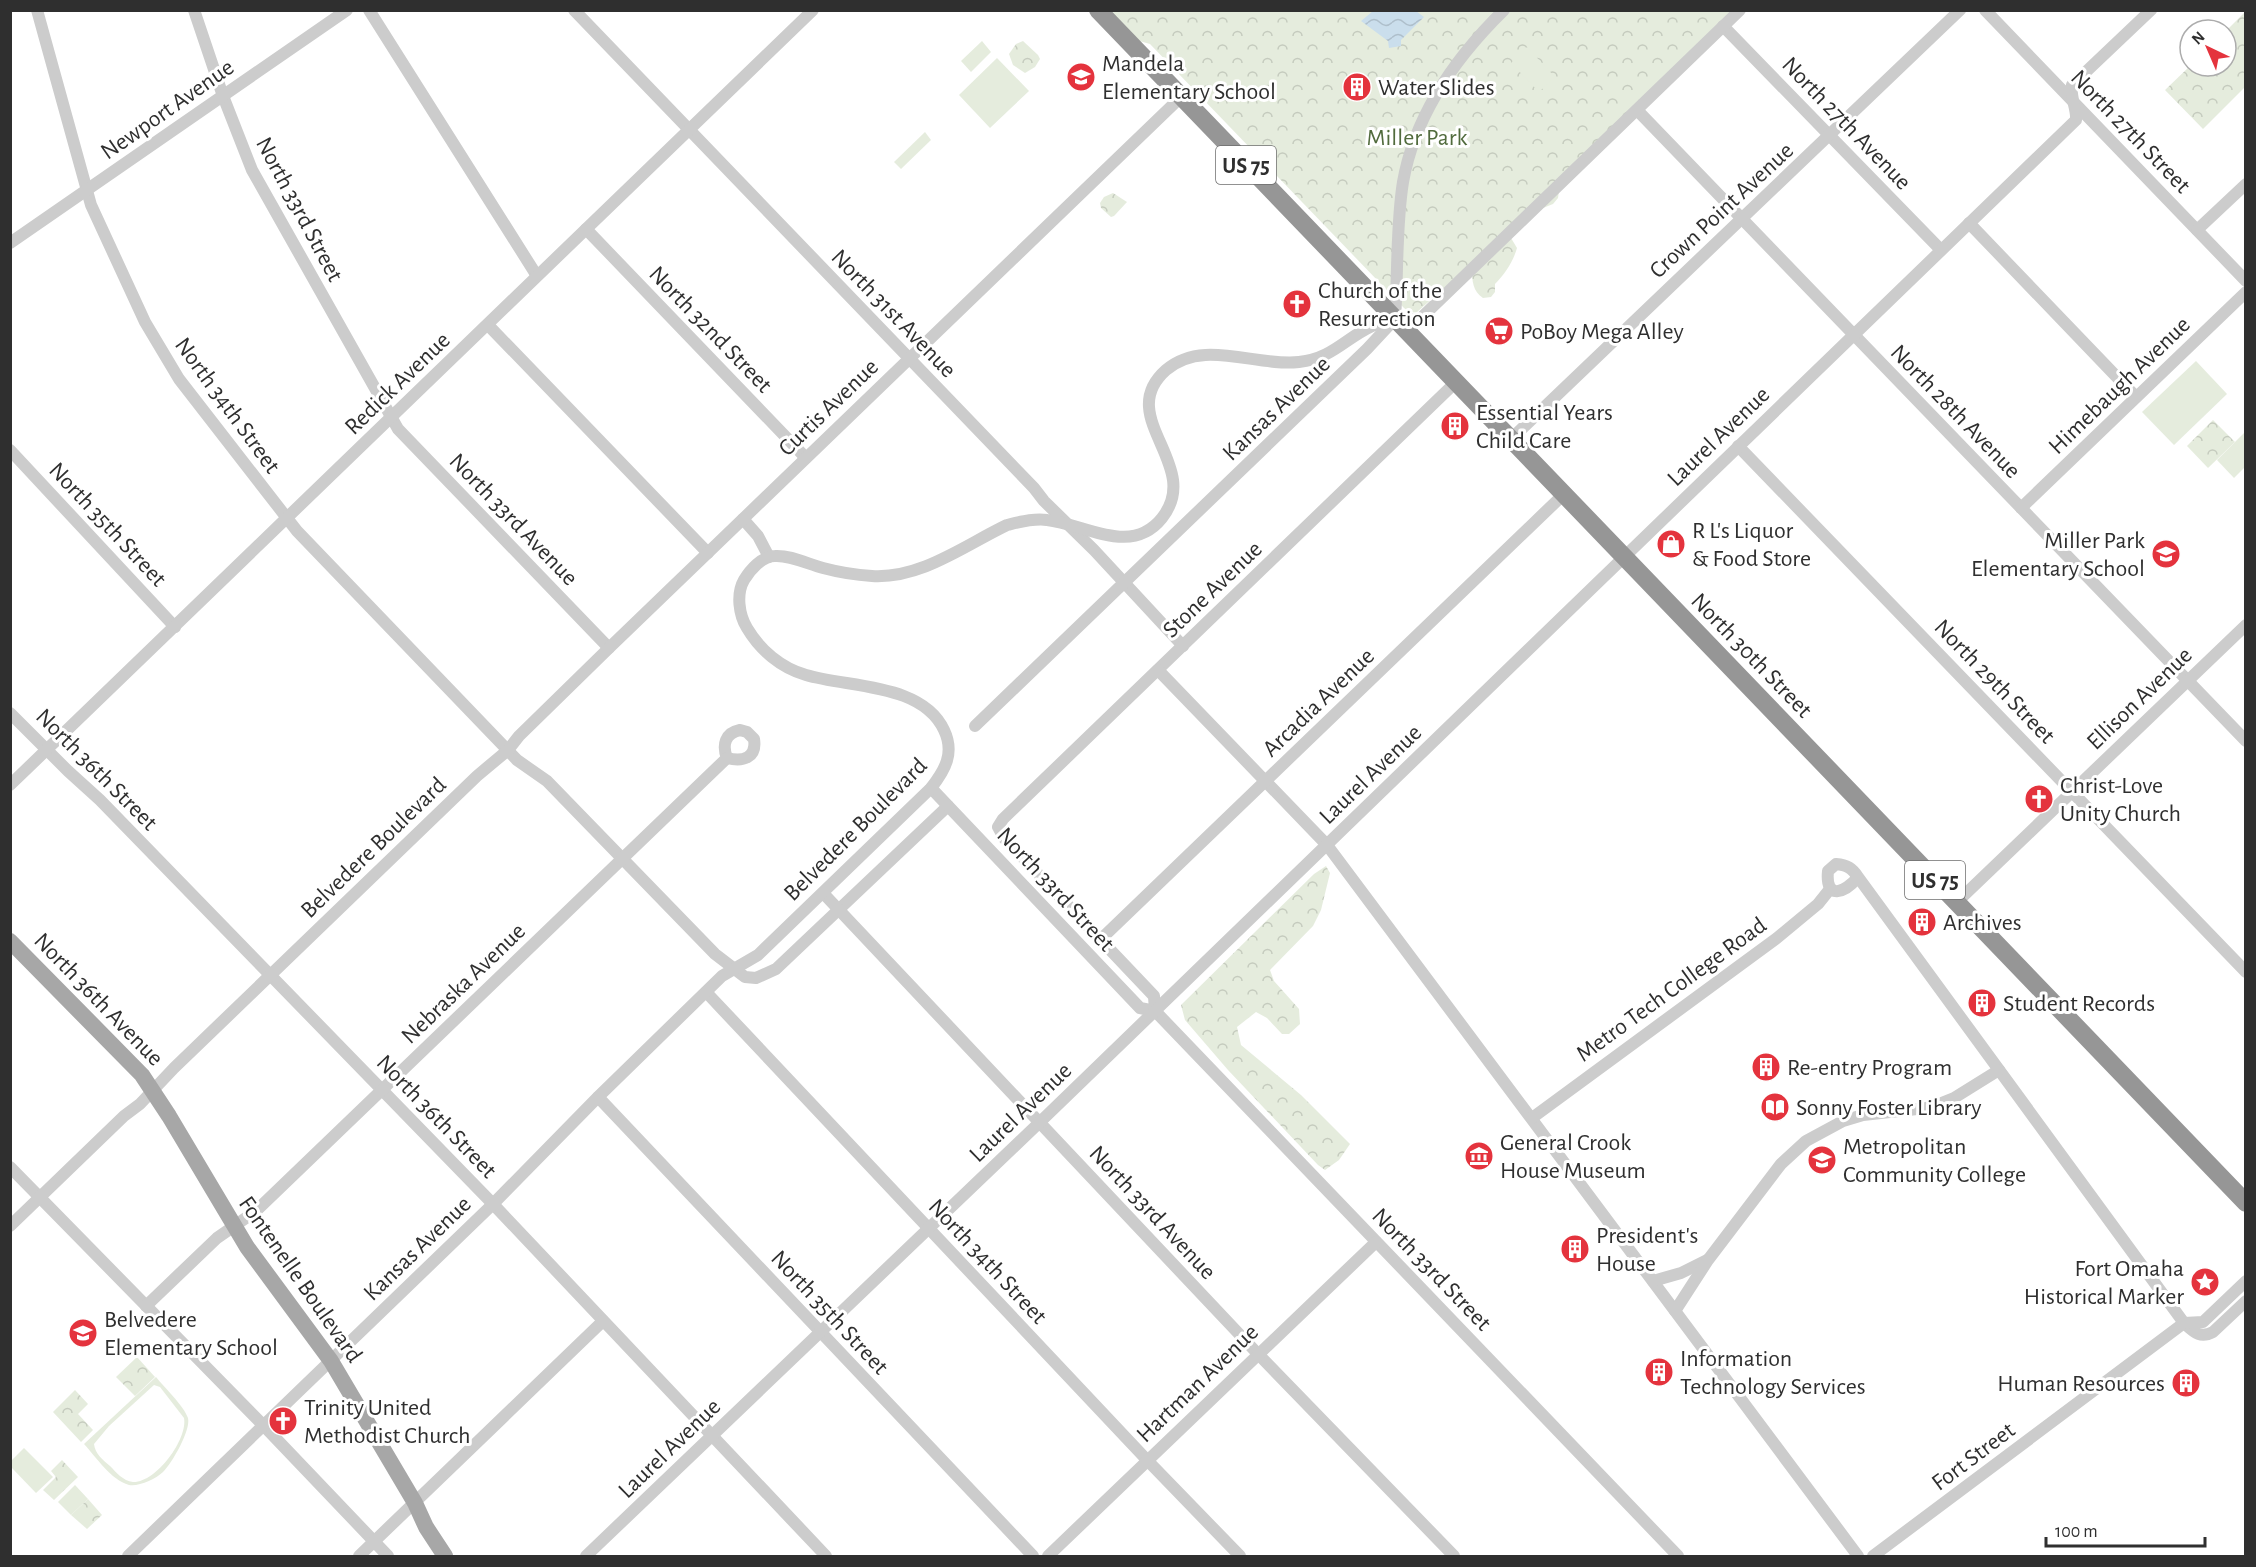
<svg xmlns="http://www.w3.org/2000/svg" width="2256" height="1567" viewBox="0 0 2256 1567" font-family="'Alegreya Sans',sans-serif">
	<defs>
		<pattern id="forest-crowns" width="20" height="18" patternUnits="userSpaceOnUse" patternTransform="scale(1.5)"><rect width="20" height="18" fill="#e5ecdd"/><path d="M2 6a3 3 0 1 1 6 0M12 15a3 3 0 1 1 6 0" fill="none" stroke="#c5cbbe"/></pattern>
		<pattern id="water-waves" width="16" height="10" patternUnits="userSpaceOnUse" patternTransform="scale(1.5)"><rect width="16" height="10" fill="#cadeec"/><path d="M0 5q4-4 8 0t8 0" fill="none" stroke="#aebfcb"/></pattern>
	</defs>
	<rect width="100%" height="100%" fill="#fff"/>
	<g fill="url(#forest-crowns)">
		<path d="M1105 11H1738L1559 191 1558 198 1553 204 1543 208 1508 233 1517 248C1513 262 1505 274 1495 284V292L1491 297 1483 298C1471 290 1472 277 1472 263L1416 313 1408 311 1404 308 1150 44 1136 40Z"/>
		<polygon points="2245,12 2245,87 2203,129 2165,90 2190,66 2226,66 2226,31"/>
		<polygon points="1023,41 1038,55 1040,59 1035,67 1025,73 1013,65 1009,54 1016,44"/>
		<polygon points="925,132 931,140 901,169 894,162"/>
		<polygon points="1113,193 1127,202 1114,216 1111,217 1101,208 1100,203 1104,197"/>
		<polygon points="2213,420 2235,442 2208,468 2187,446"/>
		<polygon points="1326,866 1330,873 1321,910 1313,926 1270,970 1274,981 1299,1009 1300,1024 1289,1034 1282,1034 1267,1018 1256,1012 1237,1027 1241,1045 1301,1095 1350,1144 1339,1160 1325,1170 1318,1165 1228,1070 1185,1020 1181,1005 1314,874"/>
		<polygon points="137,1357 155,1377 135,1396 116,1377"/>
		<polygon points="75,1390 88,1404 78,1414 93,1430 81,1442 53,1412"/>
		<polygon points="62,1460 78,1477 54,1500 43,1490 56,1477 51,1471"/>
		<polygon points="88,1499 102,1515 87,1529 71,1515"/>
	</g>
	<g fill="#e5ecdd" fill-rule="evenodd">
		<polygon points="982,41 991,52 971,72 961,61"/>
		<polygon points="1527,47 1555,77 1539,92 1511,63"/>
		<polygon points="997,58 1029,91 990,128 959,95"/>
		<polygon points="2196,361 2227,394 2174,445 2142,412"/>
		<polygon points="2245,432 2245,467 2234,478 2217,460"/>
		<path d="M156 1377C164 1387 184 1406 188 1418 191 1430 172 1463 163 1472 156 1479 138 1487 129 1485 111 1480 96 1457 84 1444ZM154 1385 160 1387 184 1418C188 1439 156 1483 133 1482 123 1481 116 1472 110 1466 103 1460 95 1454 94 1444L109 1426Z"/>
		<polygon points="24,1448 53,1477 36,1493 11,1467 11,1461"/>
		<polygon points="75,1485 88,1499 71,1515 58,1502"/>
	</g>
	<polygon fill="url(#water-waves)" points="1373,11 1416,11 1424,17 1401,40 1401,46 1389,48 1388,41 1361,21"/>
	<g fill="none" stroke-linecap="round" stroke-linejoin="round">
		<g stroke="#ccc" stroke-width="12">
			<polyline points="37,10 91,205 145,322 179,379 297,531 517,760 547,781 715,954 745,977 756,978 776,969 948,806"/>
			<polyline points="194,10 223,96 252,170 398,429 609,648"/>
			<polyline points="369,10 537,276"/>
			<polyline points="574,10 1034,488 1044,501 1094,550 1183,646"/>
			<polyline points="1985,10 2246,281"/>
			<polyline points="1723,26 1941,250"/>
			<polyline points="1637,110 2246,741"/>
			<polyline points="1969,223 2136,397"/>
			<polyline points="586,229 806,458"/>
			<polyline points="2197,230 2246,184"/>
			<polyline points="10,243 347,10"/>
			<path d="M1395 319C1398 274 1396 225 1403 182 1415 114 1456 57 1504 10"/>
			<polyline points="488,325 708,553"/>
			<polyline points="1456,382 1003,819 998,827 1004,838 1154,996 1155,1011 1678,1556"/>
			<polyline points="1511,439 1960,10"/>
			<polyline points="1738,446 2246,972"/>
			<polyline points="10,450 175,627"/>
			<polyline points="2021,508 2246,292"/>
			<polyline points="743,519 758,536 769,557"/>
			<polyline points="1158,670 1327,845 1858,1556"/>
			<polyline points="10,713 68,771 100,800 493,1204 826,1556"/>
			<polyline points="975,726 1367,349 1394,320"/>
			<path d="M740 730 747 732 754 739C757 758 743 762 727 758 722 745 725 733 740 730Z"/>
			<polyline points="10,785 813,10"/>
			<polyline points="931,788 1140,1008 1155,1011"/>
			<path d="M1858 877C1845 893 1825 901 1828 871L1836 864C1847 865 1852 868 1858 877L2184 1323C2194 1332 2200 1339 2213 1332L2246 1301"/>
			<polyline points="823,893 1258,1354 1454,1556"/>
			<polyline points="1957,902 2246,625"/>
			<polyline points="1100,940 1564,494"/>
			<polyline points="706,992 1147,1460 1240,1556"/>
			<polyline points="598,1097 1033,1556"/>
			<polyline points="1532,1118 1777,938 1818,904 1830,889"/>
			<polyline points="10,1167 264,1426 388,1556"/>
			<polyline points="10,1226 124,1116 140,1104 174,1068 477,776 508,750 519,736 609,648 1181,97"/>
			<polyline points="1653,1281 1681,1273 1707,1260"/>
			<polyline points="146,1306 217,1238 256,1211 727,758"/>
			<polyline points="1675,1311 1708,1260 1781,1164 1806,1141 1843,1121 1863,1115 1926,1108 1939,1104 1954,1098 1999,1070"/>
			<path d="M128 1556 493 1204 598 1097 722 976 758 955 931 788C945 770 955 753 944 730 922 683 850 688 806 675 781 668 760 650 747 628 739 615 736 594 744 580 750 570 762 556 775 556 790 555 808 564 823 568 838 572 856 575 872 576 921 579 965 545 1007 525 1020 522 1034 518 1047 520 1085 524 1131 557 1162 518 1204 465 1113 417 1166 370 1203 338 1255 367 1299 362 1333 358 1344 339 1372 326 1391 317 1404 323 1421 318L1740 10"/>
			<polyline points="359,1556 603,1321"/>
			<path d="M586 1556 1040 1122 2076 120C2077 108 2070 98 2072 85L2151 10"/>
			<polyline points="1048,1556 1376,1242"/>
			<polyline points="1873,1556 2184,1323 2203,1322 2246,1281"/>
		</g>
		<polyline stroke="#a7a7a7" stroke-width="16" points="10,941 142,1075 169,1116 247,1247 331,1361 415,1503 426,1527 445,1556"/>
		<polyline stroke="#969696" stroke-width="18" points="1098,10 2246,1203"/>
	</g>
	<defs>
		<g id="school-disc" transform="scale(1.5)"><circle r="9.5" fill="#e4333d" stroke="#fff"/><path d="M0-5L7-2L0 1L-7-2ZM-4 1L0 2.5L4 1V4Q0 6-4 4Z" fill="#fff"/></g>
		<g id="building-disc" transform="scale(1.5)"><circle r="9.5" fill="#e4333d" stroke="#fff"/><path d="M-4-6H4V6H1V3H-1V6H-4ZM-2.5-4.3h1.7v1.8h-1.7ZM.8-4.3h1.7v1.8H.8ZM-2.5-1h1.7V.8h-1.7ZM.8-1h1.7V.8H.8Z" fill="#fff"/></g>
		<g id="church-disc" transform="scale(1.5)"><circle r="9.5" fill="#e4333d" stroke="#fff"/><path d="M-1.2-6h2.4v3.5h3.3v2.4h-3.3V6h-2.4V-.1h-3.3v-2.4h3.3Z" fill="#fff"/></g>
		<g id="supermarket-disc" transform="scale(1.5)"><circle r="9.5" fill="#e4333d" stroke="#fff"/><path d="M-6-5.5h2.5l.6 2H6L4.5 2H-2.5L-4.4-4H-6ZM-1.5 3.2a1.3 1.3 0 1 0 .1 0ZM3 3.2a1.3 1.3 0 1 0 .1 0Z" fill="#fff"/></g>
		<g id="shop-disc" transform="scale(1.5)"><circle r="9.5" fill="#e4333d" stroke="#fff"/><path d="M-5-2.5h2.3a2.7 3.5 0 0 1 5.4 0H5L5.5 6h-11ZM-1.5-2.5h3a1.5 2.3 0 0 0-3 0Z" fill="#fff"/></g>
		<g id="library-disc" transform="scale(1.5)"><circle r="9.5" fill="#e4333d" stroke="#fff"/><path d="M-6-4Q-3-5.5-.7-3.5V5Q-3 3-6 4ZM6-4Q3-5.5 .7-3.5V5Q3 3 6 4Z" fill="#fff"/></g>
		<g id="museum-disc" transform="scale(1.5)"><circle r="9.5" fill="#e4333d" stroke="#fff"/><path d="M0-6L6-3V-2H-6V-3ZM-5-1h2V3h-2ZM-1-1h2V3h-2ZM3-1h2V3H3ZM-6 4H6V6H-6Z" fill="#fff"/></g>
		<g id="university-disc" transform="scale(1.5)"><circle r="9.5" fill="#e4333d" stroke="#fff"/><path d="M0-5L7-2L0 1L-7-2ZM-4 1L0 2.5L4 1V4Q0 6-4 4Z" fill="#fff"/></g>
		<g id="sight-disc" transform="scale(1.5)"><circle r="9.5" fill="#e4333d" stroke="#fff"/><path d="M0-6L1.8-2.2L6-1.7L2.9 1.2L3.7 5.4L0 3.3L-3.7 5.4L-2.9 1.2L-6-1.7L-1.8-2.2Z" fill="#fff"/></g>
	</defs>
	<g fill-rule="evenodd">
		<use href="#school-disc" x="1081" y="77"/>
		<use href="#building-disc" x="1357" y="87"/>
		<use href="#church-disc" x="1297" y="304"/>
		<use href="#supermarket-disc" x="1499" y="331"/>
		<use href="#building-disc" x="1455" y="426"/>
		<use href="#shop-disc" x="1671" y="544"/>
		<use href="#school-disc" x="2166" y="554"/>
		<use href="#church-disc" x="2039" y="799"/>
		<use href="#building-disc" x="1922" y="922"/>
		<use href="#building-disc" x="1982" y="1003"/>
		<use href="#building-disc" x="1766" y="1067"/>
		<use href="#library-disc" x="1775" y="1107"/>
		<use href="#museum-disc" x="1479" y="1156"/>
		<use href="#university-disc" x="1822" y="1160"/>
		<use href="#building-disc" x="1575" y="1249"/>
		<use href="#sight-disc" x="2205" y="1282"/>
		<use href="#school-disc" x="83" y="1333"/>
		<use href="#building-disc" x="1659" y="1372"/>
		<use href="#building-disc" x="2186" y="1383"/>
		<use href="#church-disc" x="283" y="1421"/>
	</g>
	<g text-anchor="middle" stroke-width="6" stroke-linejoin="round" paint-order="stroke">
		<g fill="#fff" stroke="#6d6d6d" stroke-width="1.5">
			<rect x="1216" y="146" width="60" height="38" rx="4.5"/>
			<rect x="1905" y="861" width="60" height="38" rx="4.5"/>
		</g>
		<g font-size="22" font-weight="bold" fill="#2f2f2f">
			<text x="1246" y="173">US 75</text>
			<text x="1935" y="888">US 75</text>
		</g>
		<g font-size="24" fill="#2f2f2f" stroke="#fff" text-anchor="start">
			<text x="1102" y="71">Mandela<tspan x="1102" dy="28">Elementary School</tspan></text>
			<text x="1378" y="95">Water Slides</text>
			<text x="1318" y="298">Church of the<tspan x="1318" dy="28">Resurrection</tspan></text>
			<text x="1520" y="339">PoBoy Mega Alley</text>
			<text x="1476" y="420">Essential Years<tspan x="1476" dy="28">Child Care</tspan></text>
			<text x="1692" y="538">R L's Liquor<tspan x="1692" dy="28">&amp; Food Store</tspan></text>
			<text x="2145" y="548" text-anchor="end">Miller Park<tspan x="2145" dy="28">Elementary School</tspan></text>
			<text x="2060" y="793">Christ-Love<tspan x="2060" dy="28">Unity Church</tspan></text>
			<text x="1943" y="930">Archives</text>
			<text x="2003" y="1011">Student Records</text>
			<text x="1787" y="1075">Re-entry Program</text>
			<text x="1796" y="1115">Sonny Foster Library</text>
			<text x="1500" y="1150">General Crook<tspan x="1500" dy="28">House Museum</tspan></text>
			<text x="1843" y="1154">Metropolitan<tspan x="1843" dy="28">Community College</tspan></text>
			<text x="1596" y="1243">President's<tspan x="1596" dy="28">House</tspan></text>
			<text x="2184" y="1276" text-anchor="end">Fort Omaha<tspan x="2184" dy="28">Historical Marker</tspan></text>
			<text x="104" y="1327">Belvedere<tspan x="104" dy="28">Elementary School</tspan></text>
			<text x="1680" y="1366">Information<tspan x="1680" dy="28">Technology Services</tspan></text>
			<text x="2165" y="1391" text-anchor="end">Human Resources</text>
			<text x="304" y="1415">Trinity United<tspan x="304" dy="28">Methodist Church</tspan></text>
		</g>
		<g font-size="24" fill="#2f2f2f" stroke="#fff">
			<text transform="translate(167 109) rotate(-35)" y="8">Newport Avenue</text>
			<text transform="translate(1847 123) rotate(46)" y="8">North 27th Avenue</text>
			<text transform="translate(2131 131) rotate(46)" y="8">North 27th Street</text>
			<text transform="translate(300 209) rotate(62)" y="8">North 33rd Street</text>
			<text transform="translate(1721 210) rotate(-43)" y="8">Crown Point Avenue</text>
			<text transform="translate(894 313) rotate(46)" y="8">North 31st Avenue</text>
			<text transform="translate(711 329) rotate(46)" y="8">North 32nd Street</text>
			<text transform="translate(397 383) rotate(-44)" y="8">Redick Avenue</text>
			<text transform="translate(2119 385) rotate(-44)" y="8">Himebaugh Avenue</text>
			<text transform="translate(228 405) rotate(54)" y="8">North 34th Street</text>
			<text transform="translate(828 407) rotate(-44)" y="8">Curtis Avenue</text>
			<text transform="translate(1276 408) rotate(-44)" y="8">Kansas Avenue</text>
			<text transform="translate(1956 411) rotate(46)" y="8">North 28th Avenue</text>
			<text transform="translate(1718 436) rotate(-44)" y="8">Laurel Avenue</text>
			<text transform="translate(514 519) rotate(46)" y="8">North 33rd Avenue</text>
			<text transform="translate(108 524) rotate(47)" y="8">North 35th Street</text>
			<text transform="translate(1212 589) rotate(-44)" y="8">Stone Avenue</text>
			<text transform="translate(1752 655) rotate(46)" y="8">North 30th Street</text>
			<text transform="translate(1995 681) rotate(46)" y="8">North 29th Street</text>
			<text transform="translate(2139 698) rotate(-44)" y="8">Ellison Avenue</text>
			<text transform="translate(1318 702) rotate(-44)" y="8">Arcadia Avenue</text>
			<text transform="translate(97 769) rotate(45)" y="8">North 36th Street</text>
			<text transform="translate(1370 774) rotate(-44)" y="8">Laurel Avenue</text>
			<text transform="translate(855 829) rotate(-45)" y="8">Belvedere Boulevard</text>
			<text transform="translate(373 847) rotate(-44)" y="8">Belvedere Boulevard</text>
			<text transform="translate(1056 889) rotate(47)" y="8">North 33rd Street</text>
			<text transform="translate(463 983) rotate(-44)" y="8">Nebraska Avenue</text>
			<text transform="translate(1671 989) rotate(-36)" y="8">Metro Tech College Road</text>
			<text transform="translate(99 999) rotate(46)" y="8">North 36th Avenue</text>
			<text transform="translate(1020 1112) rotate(-44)" y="8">Laurel Avenue</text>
			<text transform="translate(437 1116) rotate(46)" y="8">North 36th Street</text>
			<text transform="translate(1153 1212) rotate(47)" y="8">North 33rd Avenue</text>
			<text transform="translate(417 1248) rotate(-44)" y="8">Kansas Avenue</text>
			<text transform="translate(988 1261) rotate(47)" y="8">North 34th Street</text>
			<text transform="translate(1432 1269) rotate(46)" y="8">North 33rd Street</text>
			<text transform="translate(301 1279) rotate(55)" y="8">Fontenelle Boulevard</text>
			<text transform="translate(830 1312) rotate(47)" y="8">North 35th Street</text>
			<text transform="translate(1197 1383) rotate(-44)" y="8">Hartman Avenue</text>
			<text transform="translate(669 1448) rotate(-44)" y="8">Laurel Avenue</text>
			<text transform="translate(1973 1456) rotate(-37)" y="8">Fort Street</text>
		</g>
		<g font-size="24" fill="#516b3d" stroke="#fff">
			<text x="1417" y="145">Miller Park</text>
		</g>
	</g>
	<rect width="2256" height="1567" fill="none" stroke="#2f2f2f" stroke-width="24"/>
	<g transform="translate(2208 48) rotate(316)"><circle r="28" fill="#ffffff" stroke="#acacac" stroke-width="1.5"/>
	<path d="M0-4.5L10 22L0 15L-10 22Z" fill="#e4333d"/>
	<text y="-9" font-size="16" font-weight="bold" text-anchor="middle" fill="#2f2f2f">N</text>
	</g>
	<path d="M2046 1537v9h159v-9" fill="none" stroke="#2f2f2f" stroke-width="3"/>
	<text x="2055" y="1537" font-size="18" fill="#2f2f2f" stroke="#ffffff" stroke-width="4.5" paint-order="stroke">100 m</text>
</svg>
